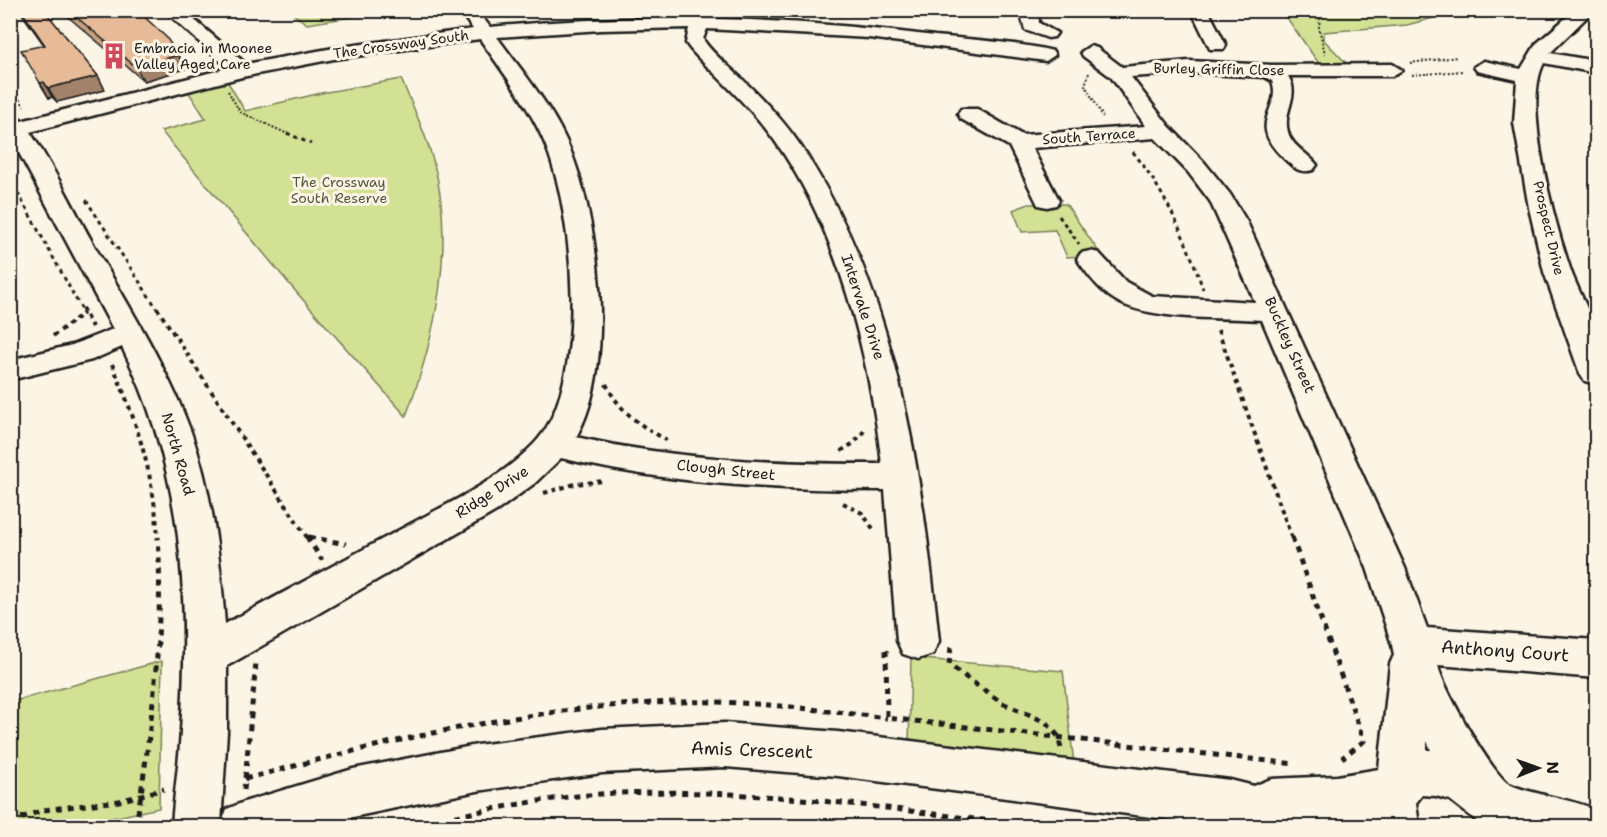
<svg xmlns="http://www.w3.org/2000/svg" width="1607" height="837" viewBox="0 0 1607 837" font-family="'Shantell Sans',sans-serif">
	<rect width="100%" height="100%" fill="#fcf5e5"/>
	<filter id="ink" filterUnits="userSpaceOnUse"><feTurbulence type="fractalNoise" baseFrequency=".0167" numOctaves="2"/><feDisplacementMap in="SourceGraphic" scale="12" xChannelSelector="R" yChannelSelector="G"/><feConvolveMatrix kernelMatrix="1 2 1 2 8 2 1 2 1" color-interpolation-filters="sRGB"/></filter>
	<g filter="url(#ink)">
		<g fill="#d2e194" stroke="#777e58" stroke-width="1.5">
			<polygon points="371,11 372,14 307,24 289,11"/>
			<polygon points="1282,11 1460,11 1407,25 1324,32 1323,39 1351,68 1322,68"/>
			<path d="M226 79 245 111 321 93 401 79C413 106 425 132 433 160 456 243 436 337 406 416L297 293 161 131 206 119 186 88Z"/>
			<polygon points="1029,204 1066,204 1101,255 1067,257 1055,230 1022,232 1013,210"/>
			<polygon points="911,658 1063,671 1074,764 909,744"/>
			<polygon points="162,661 159,808 75,826 11,826 11,702"/>
		</g>
		<g fill="none" stroke-linecap="round" stroke-linejoin="round">
			<g stroke="#1c1c1c" stroke-width="5">
				<g id="minor">
					<path d="M164 10H183L246 64 334 48 473 29 464 17 473 12 479 13 490 27C638 12 787 17 935 36 974 40 1015 42 1053 51L1055 55 1046 61 869 38 707 29 703 39C711 53 729 66 741 78 765 101 788 125 806 154 899 300 921 472 939 641L933 654 918 659 903 654 897 641 885 490C776 490 668 484 561 458L535 483 498 510 227 666V732L221 824 227 809 244 802 353 769 477 745 602 729 725 723 838 732 1230 780 1254 786 1271 779 1337 776 1379 769 1390 664 1394 655 1392 645 1367 568 1262 320C1222 317 1148 321 1115 300 1099 290 1087 274 1077 259L1081 253 1090 251 1099 253 1126 282 1152 296 1255 302 1210 201 1188 172 1155 138 1032 148 1059 200 1056 205 1047 207 1038 205 1009 146 961 119 958 114 961 109H977L1022 135 1146 126 1111 77 1083 56 1081 52 1090 46 1097 48 1122 67 1189 61 1272 65 1392 64 1402 70 1392 76H1288C1301 96 1282 111 1288 132 1292 147 1308 153 1317 165L1313 170C1302 173 1296 170 1288 162 1242 122 1283 111 1272 81L1265 77 1189 73 1131 77 1169 126 1204 162 1230 194 1247 222 1405 568 1427 628 1596 640V678L1438 665C1441 685 1493 776 1509 784 1532 795 1568 798 1594 809L1596 826H1483L1450 800 1436 796 1422 795 1416 803 1419 826H1371L1368 818 1340 823 1341 826H1219L838 776 725 767 602 773 477 791 353 817 321 826H172C174 795 179 763 181 731 190 597 183 470 122 347L92 360 10 380V360L72 345 113 329 10 136V115L18 116 21 121 228 68ZM689 28 686 43C694 55 707 66 717 76 738 97 758 117 775 141 839 230 869 357 882 464 780 464 676 460 576 437 618 366 599 212 566 140 549 103 521 70 497 37L601 30ZM480 39C502 71 527 103 543 139 574 208 591 386 534 444 498 481 449 503 405 527 345 559 285 592 225 624 220 559 213 494 191 432 167 366 129 307 95 247 73 208 55 169 30 132L242 77 334 59ZM1427 741 1431 750H1427Z"/>
					<polygon points="1020,10 1038,10 1039,23 1057,33 1054,37 1048,38 1025,30"/>
					<polygon points="1191,10 1208,10 1226,45 1224,49 1210,49"/>
					<path d="M1575 10H1594L1550 53 1596 61V73L1544 63C1521 105 1556 228 1572 274 1580 294 1591 313 1596 334 1600 348 1598 370 1596 384L1585 381 1580 374 1544 272 1529 208 1514 123 1517 80 1477 71 1474 67 1484 61 1521 69 1536 44Z"/>
				</g>
			</g>
			<g stroke="#1c1c1c" stroke-width="2" stroke-dasharray="2 2" stroke-linecap="butt">
				<polyline points="866,10 880,16"/>
				<polyline points="1321,10 1319,27 1325,54"/>
				<polyline points="1410,63 1457,57"/>
				<polyline points="1089,73 1085,85 1103,117"/>
				<polyline points="1412,75 1463,71"/>
				<polyline points="10,86 24,106"/>
				<polyline points="228,91 240,112 290,135"/>
			</g>
			<g stroke="#1c1c1c" stroke-width="3" stroke-dasharray="4 4" stroke-linecap="butt">
				<polyline points="287,133 311,144"/>
				<path d="M1133 152C1166 193 1186 239 1203 289"/>
				<polyline points="10,179 82,310"/>
				<polyline points="86,200 158,310"/>
				<polyline points="1059,216 1079,244"/>
			</g>
			<g stroke="#1c1c1c" stroke-width="4" stroke-dasharray="4.5 4.5" stroke-linecap="butt">
				<polyline points="82,308 92,327"/>
				<polyline points="157,308 308,539"/>
				<polyline points="1218,330 1292,539"/>
				<polyline points="53,336 84,313"/>
				<path d="M112 364C137 422 154 475 158 539"/>
				<path d="M606 384C620 412 640 426 667 440"/>
				<polyline points="841,451 854,443 864,431"/>
				<polyline points="544,493 575,484 604,481"/>
				<polyline points="843,503 862,513 874,530"/>
				<polyline points="307,536 313,539"/>
			</g>
			<g stroke="#1c1c1c" stroke-width="5" stroke-dasharray="6 6" stroke-linecap="butt">
				<polyline points="307,537 322,560"/>
				<polyline points="309,537 346,544"/>
				<polyline points="1292,537 1364,741 1342,758"/>
				<polyline points="951,647 949,665 1002,703 1046,722 1058,736 1061,748"/>
				<polyline points="886,650 887,718 1295,764"/>
				<path d="M245 779C387 741 531 706 678 702 748 700 818 710 887 718"/>
				<polyline points="244,790 256,663"/>
				<polyline points="10,822 43,810 119,801 164,789"/>
				<path d="M136 826C151 730 164 634 158 537"/>
				<path d="M408 826C477 812 547 796 618 793 756 788 893 809 1029 826"/>
			</g>
			<use href="#minor" fill="#fcf5e5" fill-rule="evenodd"/>
		</g>
		<g fill="#c7a182" stroke="#1c1c1c" stroke-width="1.5">
			<polygon points="19,10 44,10 98,76 105,90 57,102 52,97 49,98 40,83 44,45"/>
			<polygon points="60,10 137,10 178,55 185,69 144,81"/>
		</g>
		<g fill="#a2836a" stroke="#1c1c1c" stroke-width="1.5">
			<polygon points="178,55 185,69 144,81 136,67"/>
			<polygon points="98,76 105,90 57,102 48,88"/>
			<polygon points="44,82 52,97 49,98 40,83"/>
		</g>
		<g fill="#e7bb97" stroke="#1c1c1c" stroke-width="1.5">
			<polygon points="21,10 44,10 98,76 48,88 44,82 40,83 21,50 45,45"/>
			<polygon points="68,10 137,10 166,37 178,55 136,67"/>
		</g>
	</g>
	<defs>
		<g id="building-bare" transform="scale(2.07)"><path d="M-4-6H4V6H1V3H-1V6H-4ZM-2.5-4.3h1.7v1.8h-1.7ZM.8-4.3h1.7v1.8H.8ZM-2.5-1h1.7V.8h-1.7ZM.8-1h1.7V.8H.8Z" fill="#d1495b" stroke="#fcf5e5" stroke-width="2.5" paint-order="stroke"/></g>
	</defs>
	<g fill-rule="evenodd">
		<use href="#building-bare" x="114" y="56"/>
	</g>
	<g text-anchor="middle" stroke-width="6" stroke-linejoin="round" paint-order="stroke">
		<g font-size="14" fill="#1c1c1c" stroke="#fcf5e5">
			<text transform="translate(401 44) rotate(-8)" y="5">The Crossway South</text>
			<text transform="translate(1219 69) rotate(1)" y="5">Burley Griffin Close</text>
			<text transform="translate(1089 136) rotate(-4)" y="5">South Terrace</text>
			<text transform="translate(1549 228) rotate(77)" y="5">Prospect Drive</text>
		</g>
		<g font-size="14" fill="#1c1c1c" stroke="#fcf5e5" text-anchor="start">
			<text x="134" y="53">Embracia in Moonee<tspan x="134" dy="16">Valley Aged Care</tspan></text>
		</g>
		<g font-size="14" fill="#535740" stroke="#fcf5e5">
			<text x="339" y="187">The Crossway<tspan x="339" dy="16">South Reserve</tspan></text>
		</g>
		<g font-size="15" fill="#1c1c1c" stroke="#fcf5e5">
			<text transform="translate(863 307) rotate(72)" y="5">Intervale Drive</text>
			<text transform="translate(1290 345) rotate(66)" y="5">Buckley Street</text>
			<text transform="translate(178 454) rotate(74)" y="5">North Road</text>
			<text transform="translate(726 470) rotate(6)" y="5">Clough Street</text>
			<text transform="translate(492 492) rotate(-33)" y="5">Ridge Drive</text>
		</g>
		<g font-size="18" fill="#1c1c1c" stroke="#fcf5e5">
			<text transform="translate(1505 651) rotate(4)" y="6">Anthony Court</text>
			<text transform="translate(752 750) rotate(2)" y="6">Amis Crescent</text>
		</g>
	</g>
	<rect width="1607" height="837" fill="none" stroke="#fcf5e5" stroke-width="36"/>
	<rect x="18" y="18" width="1571" height="801" fill="none" stroke="#1c1c1c" stroke-width="2" filter="url(#ink)"/>
	<g transform="translate(1538 768) rotate(89)" stroke="#fcf5e5" stroke-width="4.5" paint-order="stroke">
	<path d="M0-4.5L10 22L0 15L-10 22Z" fill="#1c1c1c"/>
	<text y="-9" font-size="16" font-weight="bold" text-anchor="middle" fill="#1c1c1c">N</text>
	</g>
</svg>
